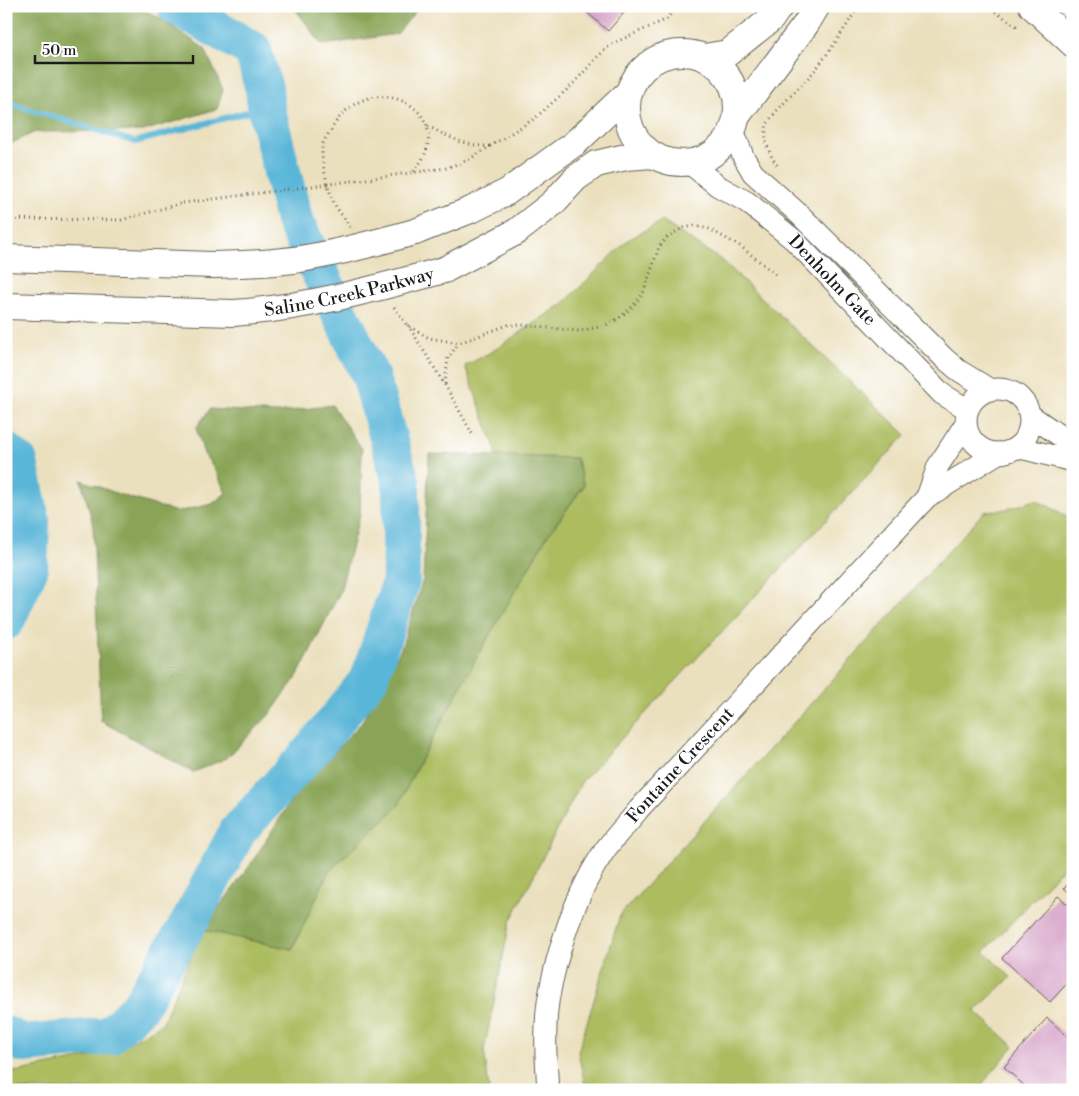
<svg xmlns="http://www.w3.org/2000/svg" width="1079" height="1096" viewBox="0 0 1079 1096" font-family="'Libre Bodoni',serif">
	<rect width="100%" height="100%" fill="#fff"/>
	<filter id="ink" filterUnits="userSpaceOnUse"><feTurbulence type="fractalNoise" baseFrequency=".02" numOctaves="2"/><feDisplacementMap in="SourceGraphic" scale="10" xChannelSelector="R" yChannelSelector="G"/><feConvolveMatrix kernelMatrix="1 2 1 2 8 2 1 2 1" color-interpolation-filters="sRGB"/></filter>
	<filter id="wash" filterUnits="userSpaceOnUse"><feTurbulence type="fractalNoise" baseFrequency=".0096" numOctaves="4" result="noise"/><feDisplacementMap in="SourceGraphic" scale="20" xChannelSelector="R" yChannelSelector="G"/><feGaussianBlur stdDeviation="1.12" result="paint"/><feColorMatrix in="noise" values="0 0 0 0 0 0 0 0 0 0 0 0 0 0 0 0 0 1.4 0 .05"/><feComposite in="paint" operator="in"/></filter>
	<g filter="url(#wash)">
		<rect width="100%" height="100%" fill="#ebe0be"/>
		<g fill="#acbc5f" stroke="#646c3e">
			<polygon points="662,221 723,261 906,435 582,781 510,922 484,1050 489,1090 6,1090 6,1064 15,1072 110,1053 162,1024 202,930 292,949 329,871 398,806 421,759 483,646 546,538 584,486 576,458 498,456 465,366 493,351 564,303 628,240"/>
			<polygon points="1036,500 1073,519 1073,857 984,952 1011,977 975,1011 1014,1046 979,1088 980,1090 586,1090 578,1052 620,915 984,512 1007,509"/>
		</g>
		<g fill="#89a456" stroke="#526039">
			<polygon points="6,6 137,6 160,18 205,49 223,90 217,109 143,131 35,132 6,146"/>
			<polygon points="293,6 420,6 397,34 322,45"/>
			<polygon points="332,405 362,449 360,514 340,592 298,675 270,714 227,758 193,772 101,721 93,524 81,480 121,495 177,512 212,504 226,493 214,468 204,454 196,428 210,409 277,413"/>
			<polygon points="429,454 576,458 584,485 546,538 483,646 421,759 398,806 329,871 292,949 202,930 249,867 292,799 362,722 401,649 423,580"/>
		</g>
		<g fill="none" stroke-linecap="round" stroke-linejoin="round">
			<polyline stroke="#5ab6d8" stroke-width="6" points="6,102 135,142 266,107"/>
			<g stroke="#5ab6d8" stroke-width="38">
				<polyline points="6,451 19,462 31,520 29,570 6,621"/>
				<polyline points="6,1035 23,1044 109,1036 139,1007 188,924 238,831 311,751 369,679 401,581 401,482 370,375 294,220 266,107 264,89 253,50 176,6"/>
			</g>
		</g>
		<g id="blocks">
			<g fill="#d7a5c9">
				<polygon points="580,6 630,6 608,31"/>
				<polygon points="1073,879 1073,896 1064,888"/>
				<polygon points="1058,896 1073,909 1073,977 1050,1002 1002,958"/>
				<polygon points="1047,1018 1073,1041 1073,1090 1029,1090 1004,1067"/>
			</g>
		</g>
	</g>
	<g filter="url(#ink)">
		<use href="#blocks" fill-opacity="0" stroke="#646155" stroke-width="1"/>
		<g fill="none" stroke-linecap="round" stroke-linejoin="round">
			<g stroke="#646155" stroke-width="23">
				<g id="minor">
					<polyline points="733,130 743,156 753,173 800,215 944,358 958,370 989,389"/>
					<path id="s1" d="M689 163 718 186 747 202 794 240 942 394 967 409"/>
					<circle cx="998" cy="421" r="32"/>
					<polyline points="1030,415 1073,445"/>
					<polyline points="1017,447 1073,461"/>
					<polyline points="927,497 938,466 966,423"/>
					<path id="s2" d="M548 1090C546 1061 544 1031 548 1002 556 953 576 892 605 850 615 836 628 823 639 809L927 497 998 453"/>
				</g>
			</g>
			<g stroke="#646155" stroke-width="28">
				<g id="major">
					<polyline points="1032,6 1073,44"/>
					<circle cx="682" cy="108" r="55"/>
					<polyline points="704,57 728,53 771,19 780,6"/>
					<polyline points="737,116 806,24 817,6"/>
					<polyline points="415,232 473,209 507,192 575,143 630,91"/>
					<polyline points="6,258 213,265"/>
					<polyline points="444,270 516,232 553,203 576,178 596,164 626,157 653,155"/>
					<polyline points="6,306 233,313"/>
				</g>
			</g>
			<g stroke="#646155" stroke-width="3" stroke-dasharray="1 4" stroke-linecap="butt">
				<polyline points="987,6 1018,27"/>
				<path d="M428 126C448 137 467 147 490 146"/>
				<path d="M777 165C769 154 763 139 767 125 771 113 805 83 815 70 831 50 845 28 859 6"/>
				<polyline points="366,179 446,168 468,160 534,119 571,86 605,49 616,42 667,19 676,6"/>
				<polyline points="6,219 121,220 183,203"/>
				<path d="M350 227C345 218 337 210 333 201 328 188 321 162 322 149 322 141 330 132 334 125 373 63 465 114 413 172"/>
				<polyline points="394,307 407,325 429,338 459,343 508,325 522,325 579,331 604,326 618,319 631,308 643,294 659,247 668,236 683,228 694,226 709,229 740,246 778,276"/>
				<polyline points="408,325 445,385 474,437"/>
				<polyline points="445,384 448,358 459,343"/>
			</g>
			<use href="#minor" stroke="#fff" stroke-width="21"/>
			<use href="#major" stroke="#fff" stroke-width="26"/>
			<g stroke="#646155" stroke-width="28" stroke-linecap="butt">
				<g id="major-bridge">
					<path d="M213 265C248 264 283 263 317 256 350 250 382 241 415 232"/>
					<path id="s3" d="M233 313C305 308 375 289 444 270"/>
				</g>
			</g>
			<polyline stroke="#646155" stroke-width="3" stroke-dasharray="1 4" stroke-linecap="butt" points="183,203 366,179"/>
			<use href="#major-bridge" stroke="#fff" stroke-width="26"/>
		</g>
	</g>
	<g text-anchor="middle" stroke-width="4" stroke-linejoin="round" paint-order="stroke">
		<g font-size="18" fill="#1c1c1c" stroke="#fff">
			<text dy="6" stroke="none"><textPath href="#s1" startOffset="186">Denholm Gate</textPath></text>
			<text dy="6" stroke="none"><textPath href="#s3" startOffset="118">Saline Creek Parkway</textPath></text>
			<text dy="6" stroke="none"><textPath href="#s2" startOffset="365">Fontaine Crescent</textPath></text>
		</g>
	</g>
	<rect width="1079" height="1096" fill="none" stroke="#fff" stroke-width="25"/>
	<path d="M35 55v8h158v-8" fill="none" stroke="#1c1c1c" stroke-width="2.5"/>
	<text x="42" y="55" font-size="15" fill="#1c1c1c" stroke="#ffffff" stroke-width="4" paint-order="stroke">50 m</text>
</svg>
